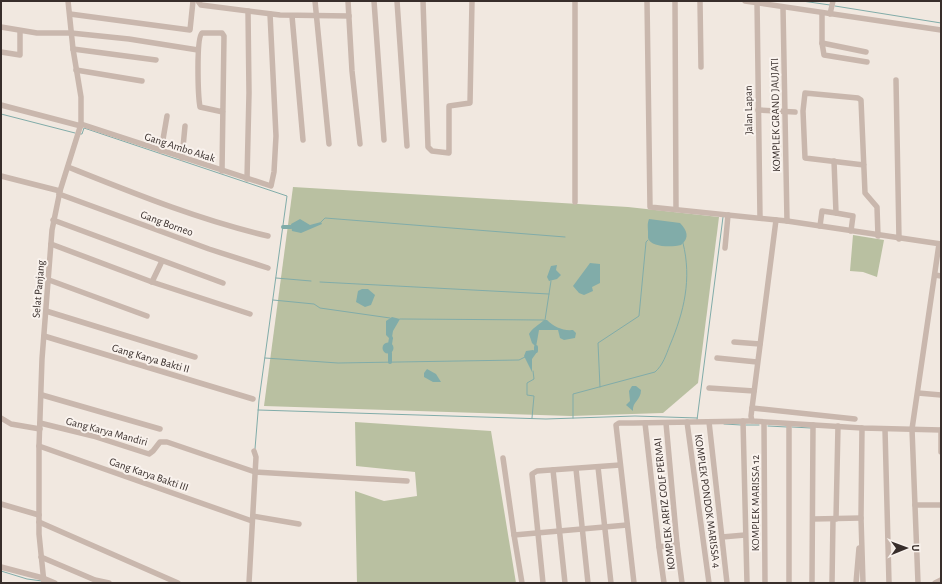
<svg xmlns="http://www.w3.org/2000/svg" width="942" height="584" viewBox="0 0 942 584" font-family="'Alegreya Sans',sans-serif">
	<rect width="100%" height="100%" fill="#f1e8e0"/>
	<g fill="#b9c0a1">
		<polygon points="293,187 628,207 719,217 698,383 663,413 571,416 264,406"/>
		<polygon points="853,235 884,240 877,277 863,272 850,271"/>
		<polygon points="355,422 491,431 516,583 357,583 355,491 384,501 417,496 415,472 356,466"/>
	</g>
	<g fill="#81aca9">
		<polygon points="300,219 310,225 321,222 322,224 301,233 292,231 291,224"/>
		<path d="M649 219 680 223C687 230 690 238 681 245 673 247 651 248 648 238 648 238 648 232 648 232 648 227 647 224 649 219Z"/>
		<polygon points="590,263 600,264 600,283 592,287 593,291 584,295 579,293 573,286"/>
		<polygon points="557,265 556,270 561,275 557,279 549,281 547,277 551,266"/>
		<polygon points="362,289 368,289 375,295 371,305 365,307 356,302 358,291"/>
		<polygon points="392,317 400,319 393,331 392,337 389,338 386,335 386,321"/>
		<path d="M544 320H547C554 327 563 331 573 330L576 333 575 338 564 340 560 338 558 330H539L536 347 532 343 529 334C532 328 539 325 544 320Z"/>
		<circle cx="388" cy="348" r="5.5"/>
		<polygon points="533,350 537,352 532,359 532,372 524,356 526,351"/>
		<polygon points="427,369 436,374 441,382 433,382 424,377 424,373"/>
		<path d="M632 386H636L641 390C641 400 632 402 633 411L626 405 630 401 629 391Z"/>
	</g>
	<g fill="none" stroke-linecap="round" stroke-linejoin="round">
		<g stroke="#81aca9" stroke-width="1">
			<polyline points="802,1 830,5"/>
			<polyline points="835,6 941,23"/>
			<polyline points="1,114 75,133"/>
			<polyline points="80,134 82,134 84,128 287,196 259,400 255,449"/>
			<polyline points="321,222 325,218 565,237"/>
			<polyline points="276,278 311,281"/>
			<polyline points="320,282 549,294"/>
			<polyline points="273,300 314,304 320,308 390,318"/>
			<polyline points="400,319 544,320"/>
			<polyline points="545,320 551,281"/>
			<polyline points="265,358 338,363 519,360 525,357"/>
			<polyline points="600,387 598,343 639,316 646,242 648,240"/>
			<polyline points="258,410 546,419 635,416 697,418"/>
			<polyline points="532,418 534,396 527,395 527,383 534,379 533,371"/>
			<path d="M573 418V394L655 372C663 365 666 355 670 345 684 312 692 279 683 243"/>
			<polyline points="697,420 723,217"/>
			<polyline points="724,424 741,425"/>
			<polyline points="746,425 759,425"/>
			<polyline points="768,426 787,427"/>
			<polyline points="792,427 811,428"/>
			<polyline points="1,571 27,579 42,581"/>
		</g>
		<g stroke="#81aca9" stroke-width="4">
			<polyline points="283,227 291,227"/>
			<polyline points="390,344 391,338"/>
			<polyline points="536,351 536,347"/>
			<polyline points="390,353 390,362"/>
		</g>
		<g stroke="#c9b7ad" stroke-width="5.5">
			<polyline points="198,1 201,5 280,15 349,16"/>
			<polyline points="315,1 329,144"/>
			<polyline points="348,1 352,71 360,144"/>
			<polyline points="374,1 384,140"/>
			<polyline points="397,1 407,146"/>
			<polyline points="423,1 428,147 432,151 449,153 449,106 470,103 472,1"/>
			<polyline points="647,1 650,207 787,221 941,244"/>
			<polyline points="675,1 676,209"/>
			<polyline points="700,1 701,67"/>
			<polyline points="745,1 941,30"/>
			<polyline points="757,1 760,218"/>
			<polyline points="783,8 787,221"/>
			<polyline points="822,13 822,43 824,55 867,62"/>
			<polyline points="70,14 190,30 193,1"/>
			<polyline points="830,14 833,1"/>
			<polyline points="292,16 303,140"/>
			<polyline points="1,27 37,33 71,33 129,39 198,50"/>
			<polyline points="822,43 866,52"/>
			<polyline points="73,49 156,60"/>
			<polyline points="1,52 20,55 20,31"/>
			<polyline points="76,70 142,81"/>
			<polyline points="896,80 899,239"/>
			<polyline points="1,105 81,126"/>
			<polyline points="758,110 795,112"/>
			<polyline points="81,124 271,186 274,172 276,136 270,14"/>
			<polyline points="161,151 167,116"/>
			<polyline points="182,158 185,126"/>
			<polyline points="834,161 836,213 853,216 851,231"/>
			<polyline points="864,165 805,158 803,111 805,93 858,98 861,100 865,193 877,207 878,236"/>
			<path d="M68 167C133 193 199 220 268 236"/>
			<path d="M222 171 224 36 222 33H202C196 38 198 96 200 107L223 112"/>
			<polyline points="1,176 60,191"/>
			<polyline points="247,179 249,93 248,11"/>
			<polyline points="59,194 209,249 268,268"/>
			<polyline points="575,202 575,1"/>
			<polyline points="53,220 223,283"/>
			<polyline points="776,220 751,416 752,421 862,428 941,430"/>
			<polyline points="820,226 822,211 836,213"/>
			<polyline points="51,244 152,282 162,261"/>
			<polyline points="725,248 728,215"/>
			<polyline points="935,275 941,276"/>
			<polyline points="49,280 147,316"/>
			<polyline points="152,282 250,314"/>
			<polyline points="46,311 195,357"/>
			<polyline points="44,336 253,399"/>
			<polyline points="734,342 760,344"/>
			<polyline points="717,358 757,362"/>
			<polyline points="709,388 754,391"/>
			<polyline points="918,393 941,395"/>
			<polyline points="42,395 160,429"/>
			<polyline points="752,408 855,419"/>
			<polyline points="1,418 11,424 40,429"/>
			<polyline points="743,421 747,583"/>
			<polyline points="687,422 709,583"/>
			<polyline points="709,422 727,583"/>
			<polyline points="40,423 93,436 149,454 153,451 160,442 167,442 255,472 407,481"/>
			<polyline points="645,423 659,547 677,544"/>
			<polyline points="666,423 677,544 682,583"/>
			<polyline points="764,423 765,583"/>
			<polyline points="789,424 789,583"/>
			<polyline points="862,428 861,518 863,583"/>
			<polyline points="885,429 889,583"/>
			<polyline points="941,430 941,452"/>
			<polyline points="39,446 252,521"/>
			<polyline points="503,458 514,535"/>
			<polyline points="598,467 611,583"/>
			<polyline points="576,469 588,583"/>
			<polyline points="553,470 565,583"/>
			<polyline points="1,504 39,515"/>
			<polyline points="915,505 941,505"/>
			<polyline points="253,516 299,524"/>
			<polyline points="813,519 861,518"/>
			<polyline points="836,519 838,426"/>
			<polyline points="39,522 178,583"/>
			<polyline points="722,537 745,535"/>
			<polyline points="659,547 664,583"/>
			<polyline points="41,557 95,580 109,583"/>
			<polyline points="1,567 43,578 55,583"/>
			<polyline points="44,583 39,534 39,446 42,359 52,230 60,191 81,124 81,97 73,49 68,1"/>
			<polyline points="249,583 256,457 254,451"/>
			<polyline points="522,583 514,535 627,525"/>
			<polyline points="543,583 532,474 537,471 620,465"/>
			<polyline points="634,583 616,425 619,423 633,423 752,421"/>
			<polyline points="812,583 813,425"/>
			<polyline points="832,583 833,519"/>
			<polyline points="856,583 859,548"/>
			<polyline points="918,583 912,429 939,244"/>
			<polyline points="935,583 941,580"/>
		</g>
	</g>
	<g text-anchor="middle" stroke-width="4" stroke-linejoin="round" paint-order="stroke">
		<g font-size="11" fill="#382e2b" stroke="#f9f2ed">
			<text transform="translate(748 110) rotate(-91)" y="4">Jalan Lapan</text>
			<text transform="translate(775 115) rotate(-91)" y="4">KOMPLEK GRAND JAUJATI</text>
			<text transform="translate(180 147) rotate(18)" y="4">Gang Ambo Akak</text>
			<text transform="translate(167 223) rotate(20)" y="4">Gang Borneo</text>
			<text transform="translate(38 289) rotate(-85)" y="4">Selat Panjang</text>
			<text transform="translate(151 358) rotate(16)" y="4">Gang Karya Bakti II</text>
			<text transform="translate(107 431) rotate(15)" y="4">Gang Karya Mandiri</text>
			<text transform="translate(149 474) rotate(19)" y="4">Gang Karya Bakti III</text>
			<text transform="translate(708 501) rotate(82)" y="4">KOMPLEK PONDOK MARISSA 4</text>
			<text transform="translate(755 503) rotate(-90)" y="4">KOMPLEK MARISSA 12</text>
			<text transform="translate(664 504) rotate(-96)" y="4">KOMPLEK ARFIZ GOLF PERMAI</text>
		</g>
	</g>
	<rect width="942" height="584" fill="none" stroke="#382e2b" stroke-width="4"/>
	<g transform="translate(906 548) rotate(89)" stroke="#f9f2ed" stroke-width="3" paint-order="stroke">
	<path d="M0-3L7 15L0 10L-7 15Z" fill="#382e2b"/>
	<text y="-6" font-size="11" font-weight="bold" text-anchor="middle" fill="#382e2b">U</text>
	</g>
</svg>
